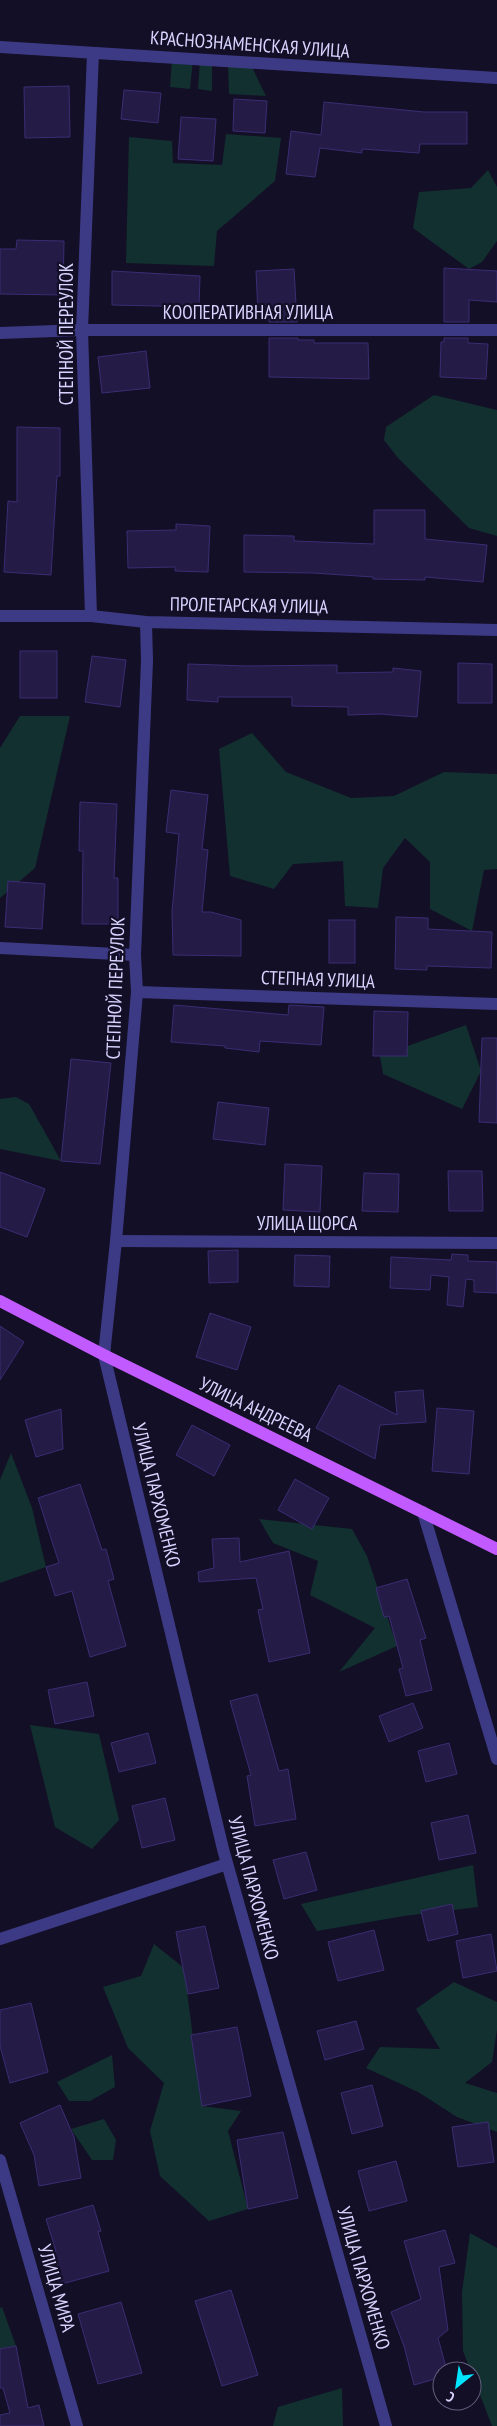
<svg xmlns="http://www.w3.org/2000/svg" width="497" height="2426" viewBox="0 0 497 2426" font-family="'PT Sans Narrow',sans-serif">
	<rect width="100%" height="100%" fill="#130f26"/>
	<g fill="#12302f">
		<polygon points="172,58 193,60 190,89 170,87"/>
		<polygon points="200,60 212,61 212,91 198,89"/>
		<polygon points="228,64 251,65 266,96 229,94"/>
		<polygon points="226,134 281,138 275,181 217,231 214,266 126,263 129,137 172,141 173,163 222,165"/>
		<polygon points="488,170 497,187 497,241 482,262 469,269 413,228 419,192 471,188"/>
		<polygon points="434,395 497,410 497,536 469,528 398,458 384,440 386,427"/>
		<polygon points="20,716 70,716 35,868 0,898 0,748"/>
		<polygon points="252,733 286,772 351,798 394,796 444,772 497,774 497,869 484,870 472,931 430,909 430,862 405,838 383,868 378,908 345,906 343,861 293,864 274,889 230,876 219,749"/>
		<polygon points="466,1025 481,1071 462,1109 383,1074 380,1056"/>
		<polygon points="16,1097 29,1104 61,1161 0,1149 0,1099"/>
		<polygon points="11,1453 32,1508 46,1567 0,1583 0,1480"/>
		<polygon points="259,1519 352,1529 367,1556 397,1646 339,1672 375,1628 310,1595 318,1561 273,1543"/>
		<polygon points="30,1725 99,1734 119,1820 92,1849 55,1827"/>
		<polygon points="473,1865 478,1907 404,1916 317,1931 301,1904"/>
		<polygon points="154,1944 184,1968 202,2106 241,2111 228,2131 248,2209 209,2221 160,2176 150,2131 164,2083 128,2048 103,1987 141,1976"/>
		<polygon points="454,1982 497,2002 497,2030 492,2062 465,2083 497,2093 497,2132 457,2117 418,2092 366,2068 380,2047 440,2049 416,2009"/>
		<polygon points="112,2055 115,2087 90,2101 69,2101 57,2082"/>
		<polygon points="104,2119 116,2140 113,2160 92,2160 71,2129"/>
		<polygon points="470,2233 497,2248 497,2426 492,2426 463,2351 462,2292"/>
		<polygon points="2,2307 16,2346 0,2349 0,2308"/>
		<polygon points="342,2388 343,2426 273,2426 278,2407"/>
	</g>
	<g fill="#241b47" stroke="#3b2d73">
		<polygon points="69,86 70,137 25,138 24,87"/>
		<polygon points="124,90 161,93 158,123 121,119"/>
		<polygon points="234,99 267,101 265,133 233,131"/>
		<polygon points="324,102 424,112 467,112 467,144 420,144 419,153 362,149 362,153 320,148 315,177 286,174 291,131 321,135"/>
		<polygon points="181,117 216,119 213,161 178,159"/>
		<polygon points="17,240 64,241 63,295 0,294 0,249 16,249"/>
		<polygon points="444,268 497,271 497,302 469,300 469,322 444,322"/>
		<polygon points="294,269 297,322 269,322 269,314 258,314 256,271"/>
		<polygon points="112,271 200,276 199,307 112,305"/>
		<polygon points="269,338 298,338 298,340 314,340 314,343 368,343 369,379 269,377"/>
		<polygon points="444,338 468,338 468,343 488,344 486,379 440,377 441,342 444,342"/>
		<polygon points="146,351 150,388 102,393 98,357"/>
		<polygon points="17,427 60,428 60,476 57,476 51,575 4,572 8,501 17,502"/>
		<polygon points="374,510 425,510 425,539 487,545 483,582 425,577 425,580 373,579 373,577 313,573 244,572 244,535 294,536 294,541 374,544"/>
		<polygon points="176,524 210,526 208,572 175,571 175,567 128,568 127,531 176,530"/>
		<rect x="20" y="651" width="37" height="47"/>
		<polygon points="92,656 126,660 120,707 85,702"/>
		<polygon points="458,663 492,664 492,703 458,703"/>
		<polygon points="188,664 246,666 337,665 337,673 393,672 393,668 421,671 417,717 380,714 348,715 348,707 292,706 292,697 218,697 218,702 187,700"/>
		<polygon points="171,790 208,795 202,849 208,850 202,912 211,912 241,920 241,956 173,955 172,911 179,834 166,832"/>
		<polygon points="80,802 117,804 114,878 118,878 118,924 82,924 83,851 79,851"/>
		<polygon points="8,881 45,884 42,929 5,927"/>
		<polygon points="396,917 428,918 428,929 492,932 491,968 427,966 427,970 395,969"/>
		<rect x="329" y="920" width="26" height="43"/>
		<polygon points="174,1005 288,1015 289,1005 324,1007 321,1045 260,1041 259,1052 225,1048 225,1046 171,1042"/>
		<polygon points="374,1011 408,1012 407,1056 373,1056"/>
		<polygon points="482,1038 497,1038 497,1123 479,1122"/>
		<polygon points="71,1059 111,1063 100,1164 61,1161"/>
		<polygon points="218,1102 269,1108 265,1145 213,1139"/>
		<polygon points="285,1164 322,1166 320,1212 283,1210"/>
		<polygon points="448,1171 482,1171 483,1211 449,1211"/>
		<polygon points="0,1172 45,1189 27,1237 0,1227"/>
		<polygon points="364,1173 399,1174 398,1212 362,1211"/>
		<polygon points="238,1250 238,1282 209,1283 208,1251"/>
		<polygon points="452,1254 468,1255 468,1261 497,1262 497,1293 474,1292 474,1280 466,1279 463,1307 447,1305 449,1277 431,1275 430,1290 390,1288 391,1257 451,1260"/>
		<polygon points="295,1255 330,1256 329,1287 294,1286"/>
		<polygon points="210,1313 251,1327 237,1370 196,1357"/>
		<polygon points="0,1326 24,1342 0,1380"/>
		<polygon points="339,1385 397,1415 395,1392 423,1390 426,1422 380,1425 375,1459 316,1428"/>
		<polygon points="437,1408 474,1411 469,1474 432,1471"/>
		<polygon points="61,1409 63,1449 36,1457 25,1420"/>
		<polygon points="192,1425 230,1445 214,1476 176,1455"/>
		<polygon points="295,1479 329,1498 312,1529 278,1510"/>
		<polygon points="80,1484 102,1550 106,1549 114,1579 108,1581 126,1646 90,1657 72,1591 55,1596 46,1567 59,1563 38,1498"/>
		<polygon points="239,1538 240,1562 289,1551 310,1653 269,1662 258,1610 263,1609 256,1578 199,1582 198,1572 214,1568 212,1539"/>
		<polygon points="407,1579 426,1638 420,1640 432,1690 406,1696 399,1669 403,1668 389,1616 384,1617 376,1588"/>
		<polygon points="87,1682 94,1716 55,1724 48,1690"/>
		<polygon points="257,1694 279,1771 288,1769 296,1819 255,1826 247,1776 251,1775 230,1701"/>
		<polygon points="413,1703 423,1728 389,1742 379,1716"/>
		<polygon points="148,1733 156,1763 119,1772 111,1743"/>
		<polygon points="449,1743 457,1774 426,1782 418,1751"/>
		<polygon points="165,1798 175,1840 142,1848 132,1806"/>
		<polygon points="468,1815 476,1853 439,1860 431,1823"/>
		<polygon points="306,1852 317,1890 284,1899 273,1860"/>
		<polygon points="452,1904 458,1934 428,1941 421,1911"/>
		<polygon points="205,1926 219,1988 188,1994 176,1932"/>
		<polygon points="374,1930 384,1970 338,1981 328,1942"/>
		<polygon points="491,1934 497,1971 463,1978 456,1941"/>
		<polygon points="31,2003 48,2072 10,2083 0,2046 0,2010"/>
		<polygon points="356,2021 364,2049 325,2060 317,2031"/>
		<polygon points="237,2027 251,2096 202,2106 191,2035"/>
		<polygon points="372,2085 383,2126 352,2134 341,2093"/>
		<polygon points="60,2105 74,2137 81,2178 39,2186 34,2155 20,2123"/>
		<polygon points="488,2122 494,2162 458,2167 452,2127"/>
		<polygon points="283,2132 298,2198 248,2209 237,2140"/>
		<polygon points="396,2161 407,2201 369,2211 358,2171"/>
		<polygon points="93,2205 101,2231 98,2232 109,2271 58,2285 49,2253 56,2251 46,2219"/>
		<polygon points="445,2230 455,2263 439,2267 448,2330 438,2338 447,2371 442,2371 442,2377 414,2385 404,2346 391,2312 421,2299 404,2241"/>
		<polygon points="231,2290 258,2375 222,2386 195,2301"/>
		<polygon points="121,2302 142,2373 98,2384 78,2314"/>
		<polygon points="16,2346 28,2408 39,2405 44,2426 0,2426 0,2415 10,2413 3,2388 0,2388 0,2349"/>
	</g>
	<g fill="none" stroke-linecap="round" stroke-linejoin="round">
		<g stroke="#3d3a85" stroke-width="12">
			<polyline points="0,47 497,78"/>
			<polyline points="0,333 82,330 497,330"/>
			<polyline points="0,616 91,616 146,622 497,630"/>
			<polyline points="91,616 82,330 93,53"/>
			<polyline points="146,622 147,661 135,955 137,992 116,1241 104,1355 223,1849 386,2426"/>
			<polyline points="0,948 135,955"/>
			<polyline points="137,992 497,1004"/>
			<polyline points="116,1241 497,1243"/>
			<polyline points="423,1512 497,1759"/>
			<polyline points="0,1939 227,1864"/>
			<polyline points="0,2160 77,2426"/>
		</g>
		<polyline stroke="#c25bff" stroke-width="12" points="0,1301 104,1355 497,1549"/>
	</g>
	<g text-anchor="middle" stroke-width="4.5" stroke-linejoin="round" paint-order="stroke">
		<g font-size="19" fill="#d9d4ff" stroke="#130f26">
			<text transform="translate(250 44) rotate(4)" y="7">КРАСНОЗНАМЕНСКАЯ УЛИЦА</text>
			<text x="248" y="319">КООПЕРАТИВНАЯ УЛИЦА</text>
			<text transform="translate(66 334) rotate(-90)" y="7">СТЕПНОЙ ПЕРЕУЛОК</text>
			<text transform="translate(249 605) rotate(1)" y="7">ПРОЛЕТАРСКАЯ УЛИЦА</text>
			<text transform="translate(318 979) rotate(2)" y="7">СТЕПНАЯ УЛИЦА</text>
			<text transform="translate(115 988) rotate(-88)" y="7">СТЕПНОЙ ПЕРЕУЛОК</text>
			<text x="307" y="1230">УЛИЦА ЩОРСА</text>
			<text transform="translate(256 1409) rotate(26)" y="7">УЛИЦА АНДРЕЕВА</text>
			<text transform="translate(157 1495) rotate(76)" y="7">УЛИЦА ПАРХОМЕНКО</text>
			<text transform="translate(254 1888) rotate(75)" y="7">УЛИЦА ПАРХОМЕНКО</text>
			<text transform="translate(364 2278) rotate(74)" y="7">УЛИЦА ПАРХОМЕНКО</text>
			<text transform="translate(57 2288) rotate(74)" y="7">УЛИЦА МИРА</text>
		</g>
	</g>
	<g transform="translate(457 2386) rotate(210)"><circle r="24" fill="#130f26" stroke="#625e7d"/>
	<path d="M0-4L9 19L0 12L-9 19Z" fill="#00e5ff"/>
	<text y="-8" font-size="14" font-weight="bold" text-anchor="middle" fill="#d9d4ff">С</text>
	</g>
</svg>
